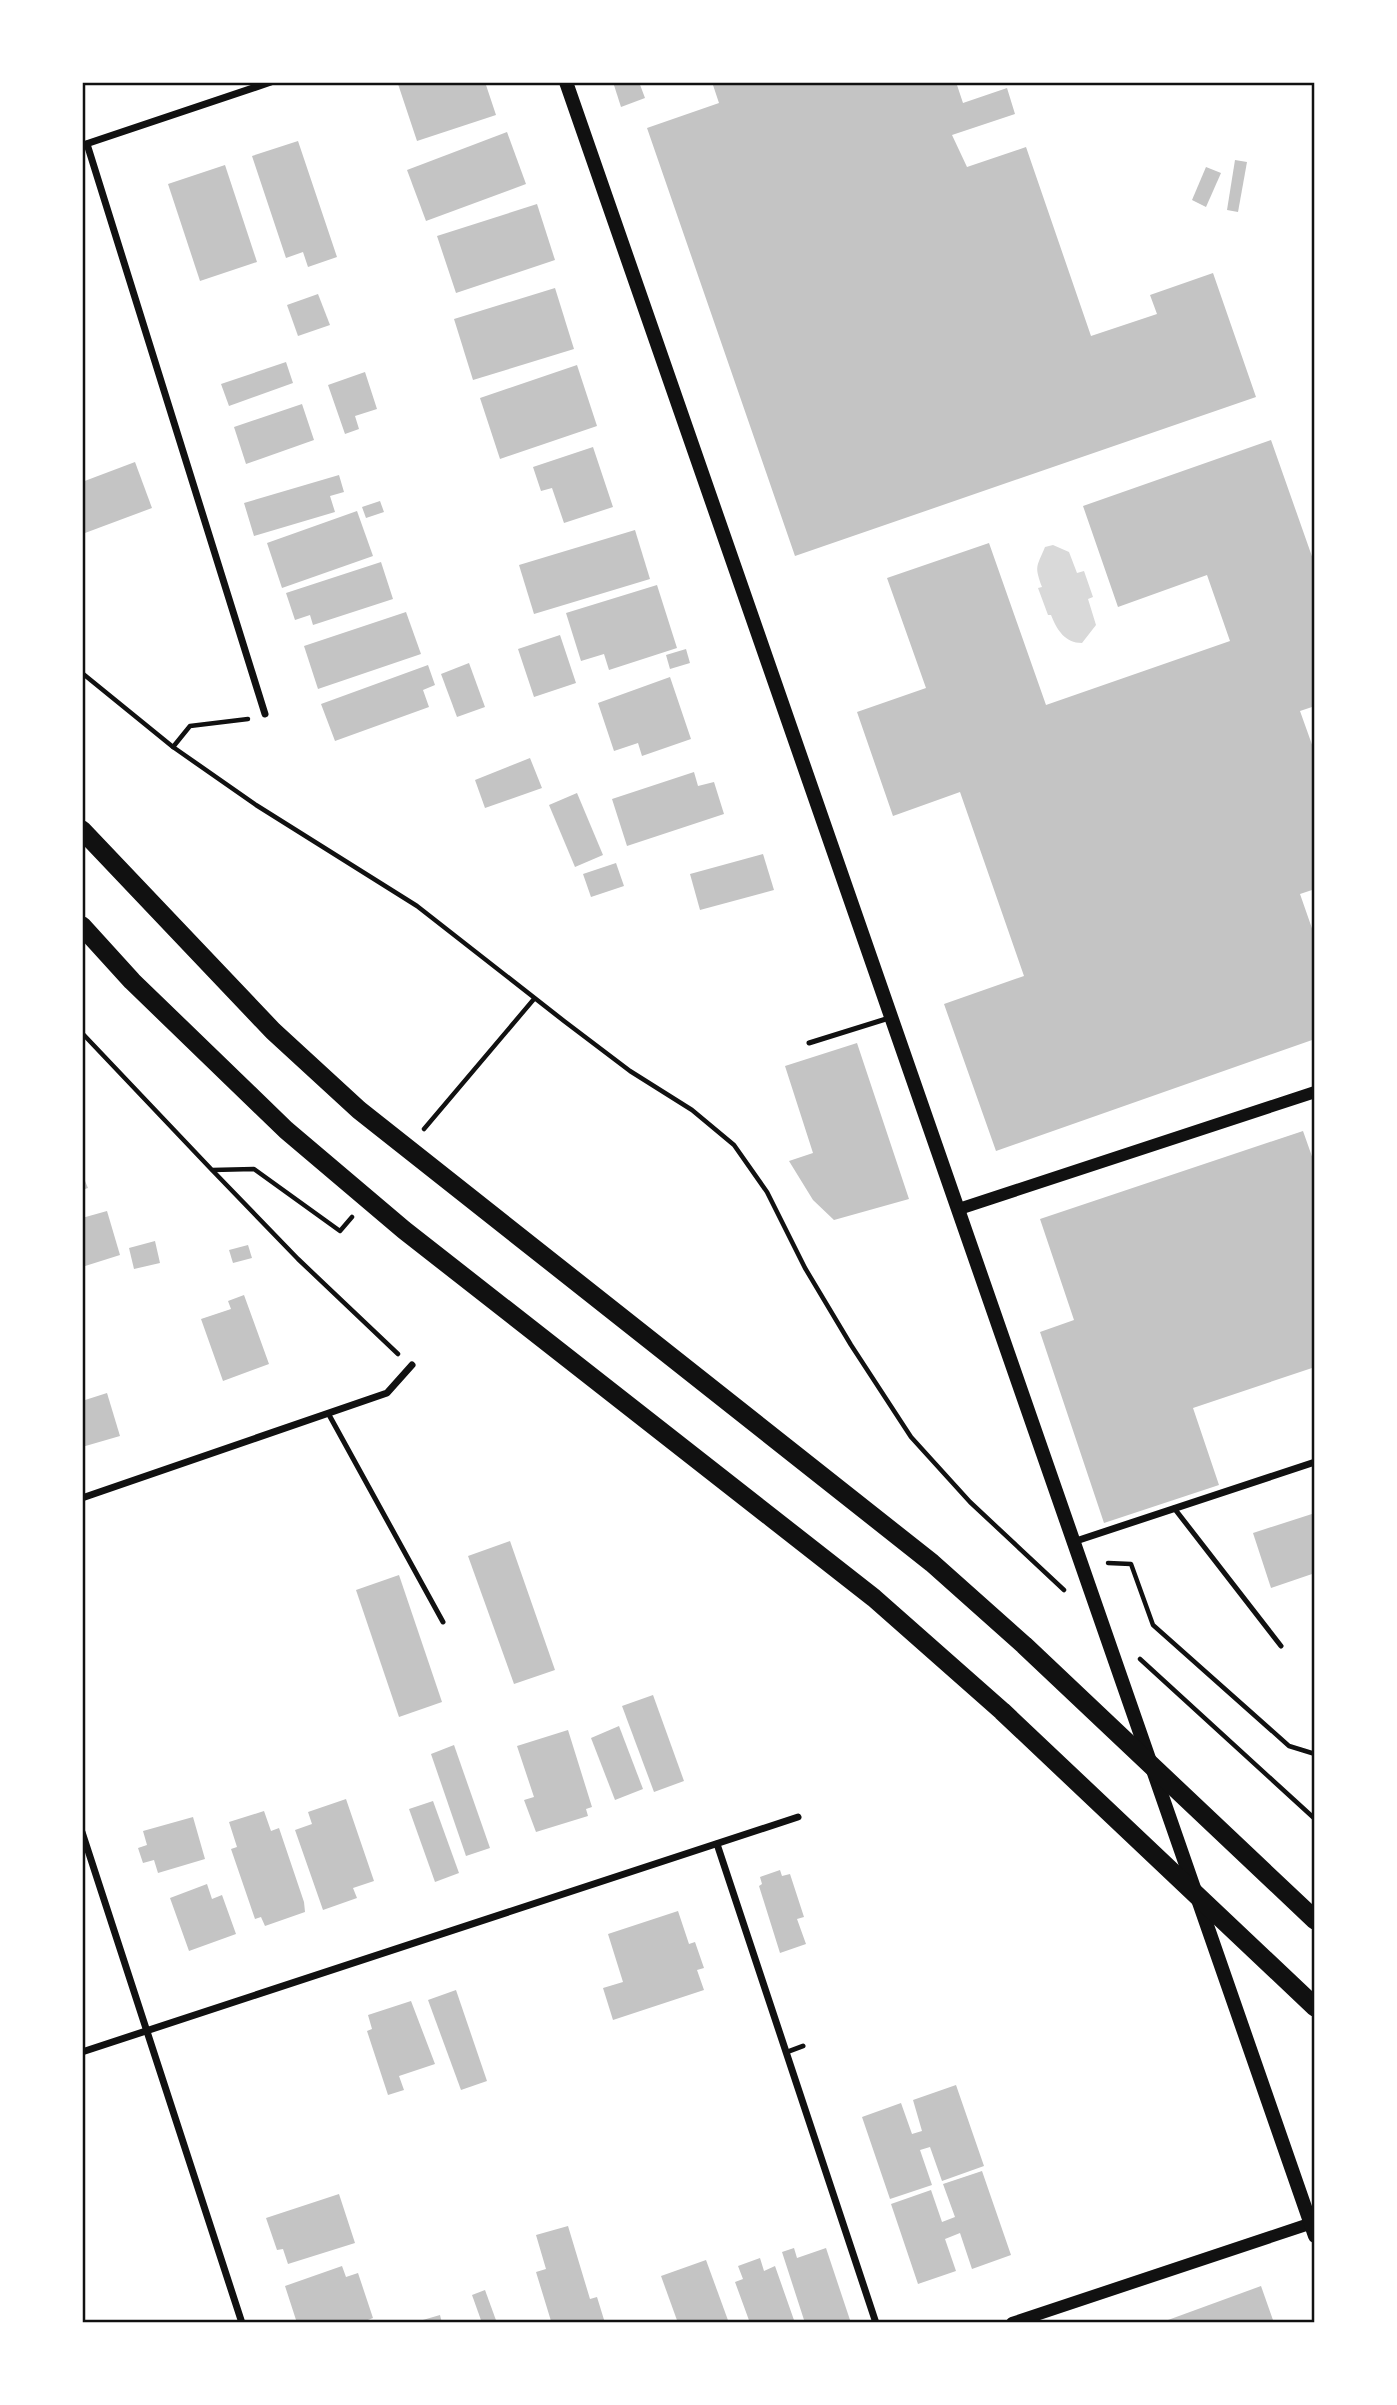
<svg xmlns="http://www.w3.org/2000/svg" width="1397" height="2405" viewBox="0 0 1397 2405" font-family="'Space Grotesk',sans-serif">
	<rect width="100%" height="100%" fill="#fff"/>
	<path fill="#d9d9d9" d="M1053 545 1069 552 1077 573 1084 571 1093 597 1088 599 1096 625 1082 643C1065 643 1057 630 1051 615H1048L1038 588 1042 587C1034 565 1037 567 1045 547Z"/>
	<g fill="#c4c4c4">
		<polygon points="404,82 485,82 496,115 417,141 398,84"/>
		<polygon points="613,82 639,82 645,98 621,107"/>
		<polygon points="712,82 956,82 963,103 1007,88 1015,114 952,135 967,167 1026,147 1091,336 1157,314 1150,295 1213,273 1256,397 795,556 647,128 719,103"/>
		<polygon points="507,132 526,184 426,221 407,170"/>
		<polygon points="298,141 337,257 308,267 303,252 286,258 252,156"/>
		<polygon points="1235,160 1247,162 1238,212 1227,210"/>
		<polygon points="225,165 257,262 200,281 168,184"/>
		<polygon points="1206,167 1221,173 1206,207 1192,200"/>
		<polygon points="537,204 555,260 456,293 437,236"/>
		<polygon points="555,288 574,349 473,380 454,319"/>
		<polygon points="318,294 330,325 298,336 287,305"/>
		<polygon points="286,362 293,383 229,406 221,384"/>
		<polygon points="577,365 597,426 500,459 480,398"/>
		<polygon points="365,372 377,409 355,416 359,429 345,434 328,385"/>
		<polygon points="302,404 314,440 246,464 234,427"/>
		<polygon points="1271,440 1315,565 1315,706 1300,711 1315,753 1315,889 1300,894 1315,937 1315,1039 996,1151 944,1004 1024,976 960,792 893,816 857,712 926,688 887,578 989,543 1046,705 1230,641 1207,575 1118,607 1083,506"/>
		<polygon points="593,447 613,507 564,523 552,488 541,491 533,467"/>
		<polygon points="135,462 152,508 85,533 82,525 82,482"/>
		<polygon points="339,475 344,492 330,496 335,512 254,536 244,503"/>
		<polygon points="380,501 384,512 366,518 362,507"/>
		<polygon points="357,511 373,556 282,588 267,543"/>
		<polygon points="635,530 650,579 534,614 519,565"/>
		<polygon points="381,562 393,599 313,625 310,615 295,620 286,593"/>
		<polygon points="657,585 677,648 609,670 604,654 581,661 566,613"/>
		<polygon points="406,612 421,654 318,689 304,646"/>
		<polygon points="560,635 576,683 534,697 518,649"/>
		<polygon points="686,649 690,663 670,669 666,655"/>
		<polygon points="469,663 485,707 457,717 441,674"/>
		<polygon points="428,665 435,685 423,690 429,707 335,741 321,704"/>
		<polygon points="670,677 691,739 642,756 638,743 614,751 598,703"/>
		<polygon points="530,758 542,788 485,808 475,780"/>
		<polygon points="694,772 698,786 714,782 724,814 627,846 612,799"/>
		<polygon points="577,793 603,855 575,867 549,805"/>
		<polygon points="763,854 774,890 700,910 690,874"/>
		<polygon points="616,863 624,886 591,897 583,874"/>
		<polygon points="857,1043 909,1199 834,1220 813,1200 789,1161 813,1153 785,1066"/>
		<polygon points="1303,1131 1315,1165 1315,1367 1193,1408 1219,1485 1104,1523 1040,1332 1074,1320 1040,1219"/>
		<polygon points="82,1174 88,1188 82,1190"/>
		<polygon points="107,1211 120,1255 82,1267 82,1218"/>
		<polygon points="155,1241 160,1263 134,1269 129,1248"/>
		<polygon points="248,1245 252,1258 233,1263 229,1250"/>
		<polygon points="244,1295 269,1364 223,1381 201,1319 231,1309 228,1301"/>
		<polygon points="107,1393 120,1436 82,1447 82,1401"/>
		<polygon points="1315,1513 1315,1573 1271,1588 1253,1533"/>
		<polygon points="510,1541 555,1670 514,1684 468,1556"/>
		<polygon points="399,1575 442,1702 399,1717 356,1590"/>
		<polygon points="653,1695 684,1781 654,1792 622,1706"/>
		<polygon points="619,1726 643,1789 615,1800 591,1738"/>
		<polygon points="568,1730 592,1807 586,1809 588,1816 536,1832 524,1800 534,1797 517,1746"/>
		<polygon points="454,1745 490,1848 466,1856 431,1754"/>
		<polygon points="346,1799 374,1881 353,1888 357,1898 323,1910 295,1830 312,1824 308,1812"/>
		<polygon points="433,1801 459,1873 435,1882 409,1809"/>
		<polygon points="264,1811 271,1831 279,1828 304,1902 305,1912 265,1926 261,1917 255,1919 231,1849 237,1847 229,1822"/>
		<polygon points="193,1817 205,1859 158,1873 154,1860 143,1863 138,1848 147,1845 143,1831"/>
		<polygon points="780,1870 782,1876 790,1874 804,1917 797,1919 806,1944 780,1953 759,1886 762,1884 760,1877"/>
		<polygon points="207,1884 212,1899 222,1895 236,1934 189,1951 170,1898"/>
		<polygon points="678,1911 689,1944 695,1942 704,1968 697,1970 704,1990 613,2020 603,1988 623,1982 608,1934"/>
		<polygon points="456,1990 487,2081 461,2090 428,2000"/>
		<polygon points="411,2001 435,2064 399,2076 404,2090 388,2095 367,2031 372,2029 368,2015"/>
		<polygon points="956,2085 984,2166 942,2181 930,2147 920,2150 932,2185 890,2199 862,2117 901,2103 912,2134 922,2131 913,2100"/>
		<polygon points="982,2171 1011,2255 972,2269 960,2233 945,2239 956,2271 918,2284 891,2204 931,2190 942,2222 955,2217 943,2184"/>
		<polygon points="339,2194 355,2243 288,2264 283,2249 277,2250 266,2218"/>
		<polygon points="568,2226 590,2299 597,2297 605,2323 551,2321 536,2272 546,2269 536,2235"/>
		<polygon points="794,2248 797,2258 826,2248 851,2323 805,2323 782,2252"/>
		<polygon points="760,2258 764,2271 775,2266 795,2323 750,2323 735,2282 743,2279 738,2266"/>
		<polygon points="706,2260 729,2323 678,2323 661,2276"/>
		<polygon points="342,2266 346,2277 358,2273 373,2318 360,2323 297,2323 285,2286"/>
		<polygon points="1261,2286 1274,2323 1169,2323 1168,2320"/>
		<polygon points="485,2290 497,2323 482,2323 472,2295"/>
		<polygon points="440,2315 442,2323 416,2323 416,2322"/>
	</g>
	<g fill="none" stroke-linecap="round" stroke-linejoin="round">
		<g stroke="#111" stroke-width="4.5">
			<polyline points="82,673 173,747 256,805 417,906 564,1021 630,1071 692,1110 734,1145 767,1192 805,1268 851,1345 911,1437 970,1502 1064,1590"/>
			<polyline points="173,747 190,726 248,719"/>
			<polyline points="82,1033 212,1170 254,1169 340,1231 352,1217"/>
			<polyline points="424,1129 534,999"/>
			<polyline points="213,1171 298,1259 398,1354"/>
			<polyline points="1108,1563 1131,1564 1153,1625 1289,1746 1315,1754"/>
			<polyline points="1140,1659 1315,1819"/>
		</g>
		<g stroke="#111" stroke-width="5">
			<polyline points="809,1043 889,1018"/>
			<polyline points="328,1413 443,1622"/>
			<polyline points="1174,1508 1281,1646"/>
			<polyline points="787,2052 803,2046"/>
		</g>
		<g stroke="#111" stroke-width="7">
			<polyline points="87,144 265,714"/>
			<polyline points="83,145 271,82"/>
			<polyline points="82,1498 387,1393 412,1365"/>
			<polyline points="1073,1542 1315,1462"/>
			<polyline points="82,1832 242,2323"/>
			<polyline points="717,1844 876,2323"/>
			<polyline points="82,2052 798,1817"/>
		</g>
		<g stroke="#111" stroke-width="12">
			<polyline points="959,1209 1315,1092"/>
			<polyline points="1012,2323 1315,2222"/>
		</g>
		<polyline stroke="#111" stroke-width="14" points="566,82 1315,2236"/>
		<g stroke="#111" stroke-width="19">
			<polyline points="82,830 273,1031 359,1110 932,1563 1024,1645 1315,1920"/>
			<polyline points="82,926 132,981 286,1130 404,1230 874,1598 1002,1711 1315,2007"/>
		</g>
	</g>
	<rect width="1397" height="2405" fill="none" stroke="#ffffff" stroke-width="168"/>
	<rect x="84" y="84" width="1229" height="2237" fill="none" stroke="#111" stroke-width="2.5"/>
</svg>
